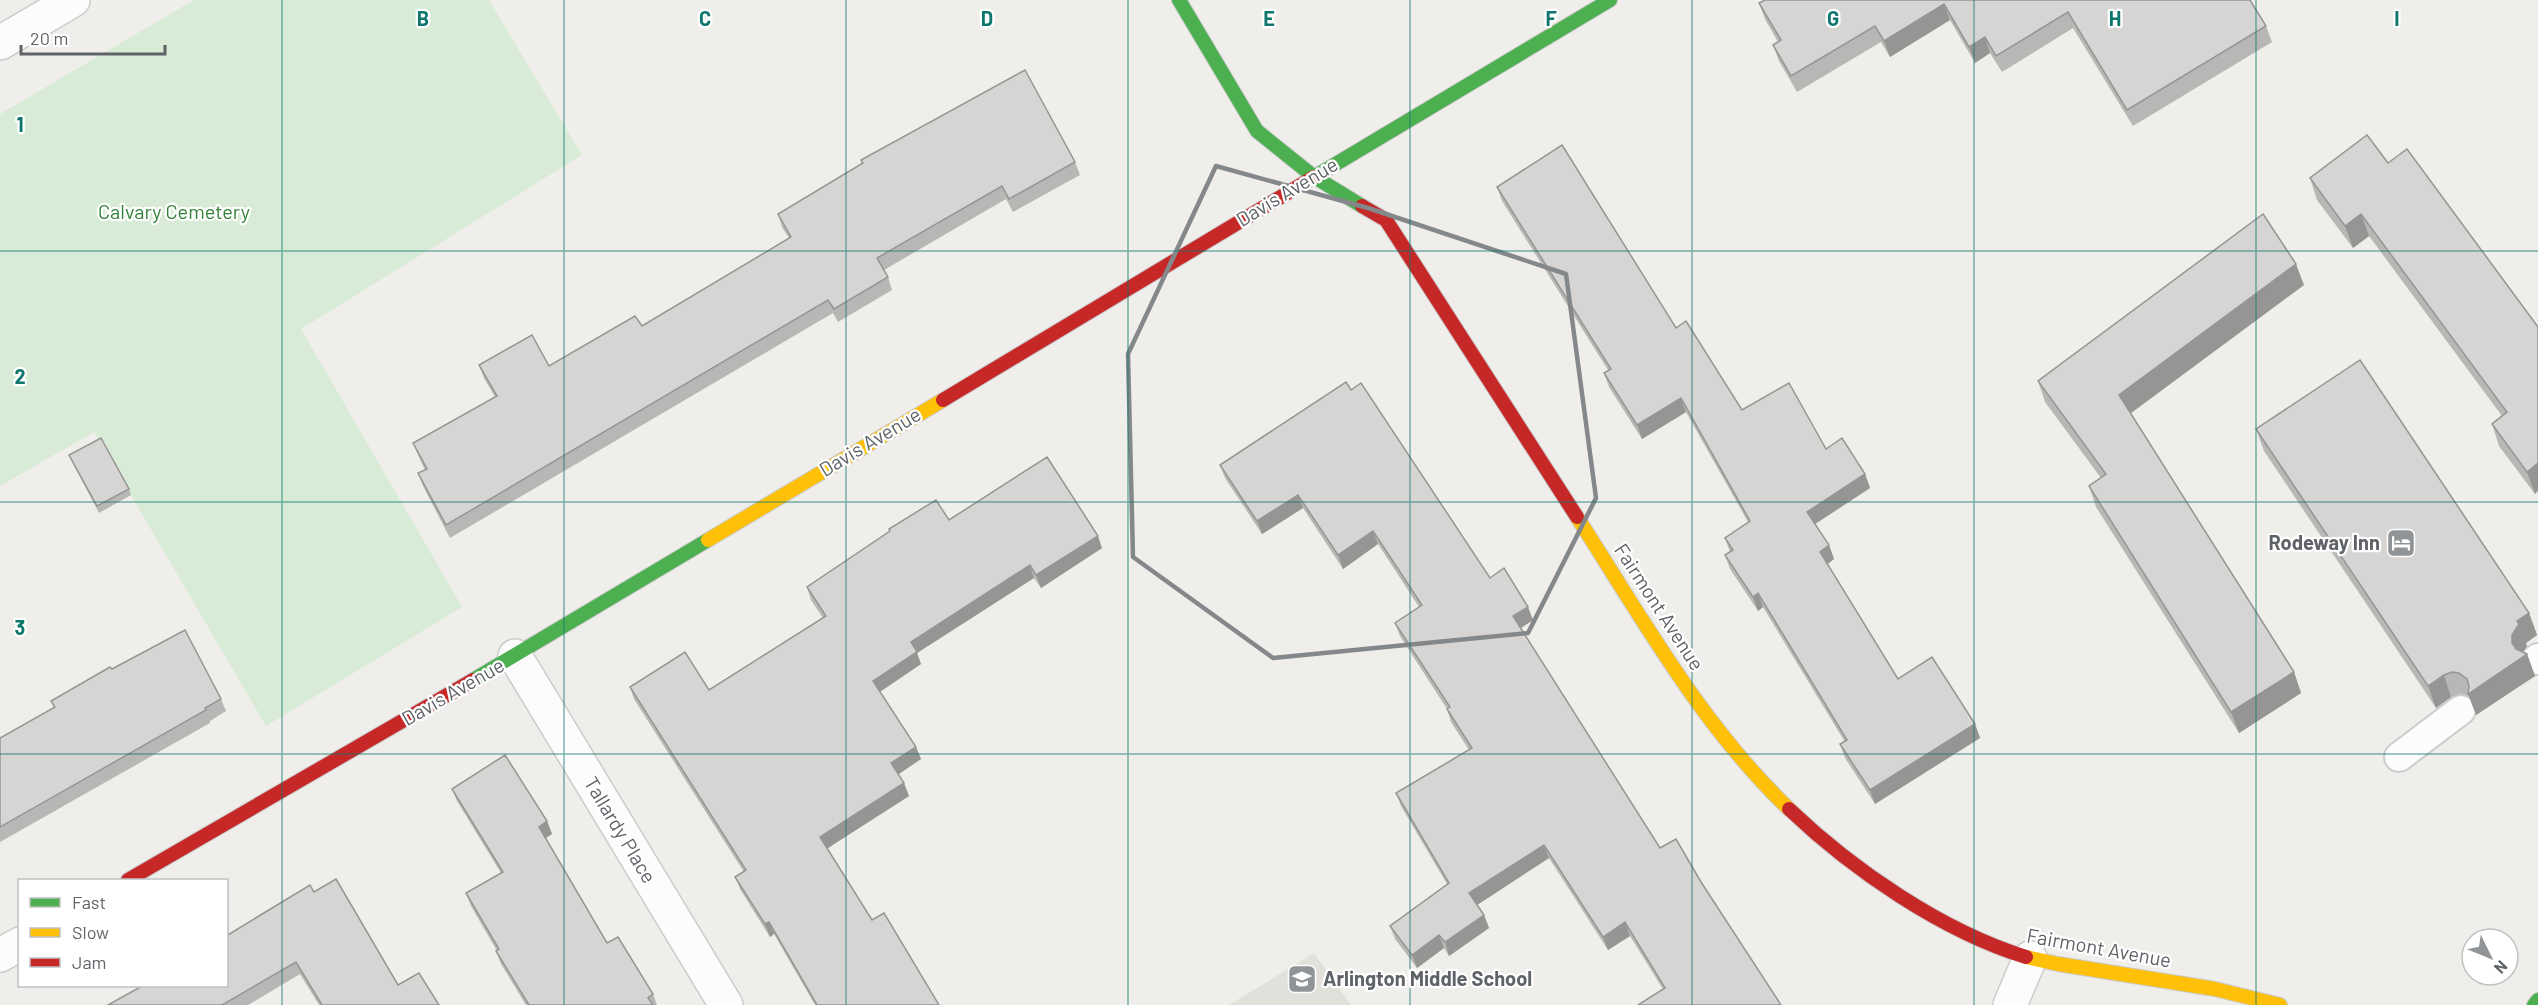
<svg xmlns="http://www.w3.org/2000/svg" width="2538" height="1005" viewBox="0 0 2538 1005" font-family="Barlow,sans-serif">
	<rect width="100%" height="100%" fill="#efeeea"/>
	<polygon fill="#e2e0da" points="1314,953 1351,1005 1229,1005"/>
	<polygon fill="#d8ebd6" points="194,0 489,0 582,155 301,329 462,607 266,726 94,432 0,486 0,114"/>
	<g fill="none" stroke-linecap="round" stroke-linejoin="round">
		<g stroke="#cbcccc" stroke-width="32">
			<g id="lane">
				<polyline points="2536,660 2538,658"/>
				<polyline points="2399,757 2461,710"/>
			</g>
		</g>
		<g stroke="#cbcccc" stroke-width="36">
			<g id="street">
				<polyline points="0,43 73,0"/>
				<polyline points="515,656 726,1005"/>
				<polyline points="0,955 20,944"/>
				<polyline points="2010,1005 2030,958"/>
			</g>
		</g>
		<g stroke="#cacacb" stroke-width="16">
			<g id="fast">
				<polyline points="1179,0 1257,131 1313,176 1362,206"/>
				<polyline points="1314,177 1610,0"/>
				<polyline points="473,680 708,540"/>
				<polyline points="2534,1005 2538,1000"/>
			</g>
		</g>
		<g stroke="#cacacb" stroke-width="16">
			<g id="slow">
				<path d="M1577 517C1642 618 1702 726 1789 809"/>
				<polyline points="708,540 943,400"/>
				<polyline points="2026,957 2058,964 2215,989 2280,1005"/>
			</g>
		</g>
		<g stroke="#cacacb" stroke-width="16">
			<g id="jam">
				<polyline points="1362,206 1386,220 1577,517"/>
				<polyline points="943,400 1314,177"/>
				<path d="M1789 809C1853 870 1942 931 2026 957"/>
				<polyline points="128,880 473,680"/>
			</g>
		</g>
		<use href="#lane" stroke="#fdfcfc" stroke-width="28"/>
		<use href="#street" stroke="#fdfcfc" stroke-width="33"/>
		<use href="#fast" stroke="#4caf50" stroke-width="14"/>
		<use href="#slow" stroke="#ffc107" stroke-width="14"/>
		<use href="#jam" stroke="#c62828" stroke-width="14"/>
	</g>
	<g fill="#b8b7b5">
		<polygon points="2250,0 2266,26 2272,42 2133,126 2073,28 2002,72 1990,53 1975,63 1950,20 1890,57 1881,42 1797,92 1779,61 1773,45 1778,42 1765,19 1759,3"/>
		<polygon points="861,160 1075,162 1080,175 1013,212 1006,199 884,270 888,277 892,290 838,322 833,313 450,538 423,486 418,473 425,470 418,455 413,443 495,397 484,378 479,365 549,366 642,326 789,238 782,227 778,214 863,164"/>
		<polygon points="2388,163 2538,327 2535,494 2499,446 2492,424 2502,416 2369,236 2353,248 2317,200 2310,178"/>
		<polygon points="1497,187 1676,328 1742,410 1826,449 1865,474 1870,488 1815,524 1829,545 1834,559 1827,564 1898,679 1975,724 1980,738 1875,804 1845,758 1840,744 1845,742 1763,607 1758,611 1730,569 1725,555 1730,552 1725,538 1748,522 1686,412 1642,439 1609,387 1604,373 1608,370 1502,201"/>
		<polygon points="2304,285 2131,413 2294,672 2301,693 2239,733 2096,507 2089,486 2101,478 2045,402 2038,381"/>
		<polygon points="1346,382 1490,578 1533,620 1520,628 1660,848 1701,882 1781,1005 1663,989 1630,936 1608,950 1549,858 1477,905 1484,915 1489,928 1449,956 1444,948 1417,968 1395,939 1390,926 1447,884 1401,806 1396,793 1469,750 1451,722 1447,709 1400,636 1395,623 1419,607 1378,544 1343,569 1303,508 1262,534 1225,478 1220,465"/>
		<polygon points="2256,429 2529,613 2537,635 2526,643 2527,646 2523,652 2527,654 2535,676 2476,715 2470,697 2467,695 2460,694 2451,697 2436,708 2264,451"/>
		<polygon points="69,455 129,489 131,495 99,513 72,462"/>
		<polygon points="949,520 1102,548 1041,588 1034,578 917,653 921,664 880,692 916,747 921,759 898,774 909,796 827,848 872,920 939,1005 815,1005 774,934 770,937 740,889 735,877 744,872 634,699 630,687 709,690 823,618 811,600 807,587"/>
		<polygon points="112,669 221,699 226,711 210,721 210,723 0,842 0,738 54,708 51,701"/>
		<polygon points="452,789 547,821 552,834 545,838 607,943 653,994 657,1005 526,1005 501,964 496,951 497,951 471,906 466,893 501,873 457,801"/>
		<polygon points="314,892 398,985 439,1005 319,1005 300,974 248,1005 108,1005 226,986"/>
	</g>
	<g fill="#969594">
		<polygon points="1944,4 1950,20 1890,57 1884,41"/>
		<polygon points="1985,37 1990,53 1975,63 1969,47"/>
		<polygon points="2361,214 2369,236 2353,248 2345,226"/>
		<polygon points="2296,264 2304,285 2127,416 2119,395"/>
		<polygon points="1681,398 1686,412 1642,439 1637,425"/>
		<polygon points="2538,463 2538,491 2535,494 2527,472"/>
		<polygon points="1865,474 1870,488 1812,526 1807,512"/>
		<polygon points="1298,495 1303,508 1262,534 1257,521"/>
		<polygon points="1373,531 1378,544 1343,569 1338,555"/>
		<polygon points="1098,536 1102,548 1041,588 1036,575"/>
		<polygon points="1829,545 1834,559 1825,566 1820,552"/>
		<polygon points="1030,565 1034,578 917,653 921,664 878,693 873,681 911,642"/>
		<polygon points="1758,593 1763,607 1758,611 1753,597"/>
		<polygon points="1528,607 1533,620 1518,630 1513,616"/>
		<polygon points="2529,613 2537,635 2526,643 2527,646 2520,656 2527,654 2535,676 2476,715 2468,694 2512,643 2512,635 2517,621"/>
		<polygon points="2294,672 2301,693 2239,733 2231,712"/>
		<polygon points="2444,675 2451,697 2436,708 2428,686"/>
		<polygon points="1975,724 1980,738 1875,804 1870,790"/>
		<polygon points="916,747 921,759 896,776 891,763"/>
		<polygon points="904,783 909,796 825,850 820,837"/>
		<polygon points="547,821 552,834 543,840 539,827"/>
		<polygon points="1544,845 1549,858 1474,907 1469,893"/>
		<polygon points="1484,915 1489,928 1449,956 1445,942"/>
		<polygon points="769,922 774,934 770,937 765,924"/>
		<polygon points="1625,922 1630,936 1608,950 1603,937"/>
		<polygon points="1439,935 1444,948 1417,968 1412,955"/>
	</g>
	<g fill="#d6d5d3" stroke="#969594" stroke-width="1.5">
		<polygon points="1765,0 2250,0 2266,26 2127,110 2068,12 1996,56 1985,37 1969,47 1944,4 1884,41 1875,26 1791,76 1773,45 1781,40 1759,3"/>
		<polygon points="1025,70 1075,162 1009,199 1002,186 877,258 888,277 834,309 828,300 446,525 418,473 427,469 413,443 497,396 479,365 532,335 549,366 635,316 642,326 791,237 778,214 863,163 861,160"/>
		<polygon points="2367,135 2388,163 2407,149 2538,327 2538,463 2527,472 2492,424 2507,412 2361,214 2345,226 2310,178"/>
		<polygon points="1562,145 1676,328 1686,321 1742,410 1789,383 1826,449 1842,438 1865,474 1807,512 1829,545 1820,552 1898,679 1932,657 1975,724 1870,790 1840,744 1847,740 1758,593 1753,597 1725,555 1733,550 1725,538 1750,521 1681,398 1637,425 1604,373 1611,369 1497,187"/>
		<polygon points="2263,214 2296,264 2119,395 2294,672 2231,712 2089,486 2106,474 2038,381"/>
		<polygon points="2360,360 2529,613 2517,621 2519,624 2512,635 2512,643 2516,649 2527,654 2468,694 2469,686 2467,679 2459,673 2452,672 2444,675 2428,686 2256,429"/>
		<polygon points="1346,382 1351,390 1361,383 1490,578 1504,568 1528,607 1513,616 1660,848 1676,839 1701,882 1781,1005 1638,1005 1665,988 1625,922 1603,937 1544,845 1469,893 1484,915 1445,942 1439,935 1412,955 1390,926 1449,883 1396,793 1472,748 1447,709 1450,707 1395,623 1422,605 1373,531 1338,555 1298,495 1257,521 1220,465"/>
		<polygon points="101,438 129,489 97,506 69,455"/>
		<polygon points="1047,457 1098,536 1036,575 1030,565 911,642 917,652 873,681 916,747 891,763 904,783 820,837 872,920 884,913 939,1005 817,1005 769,922 765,924 735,877 746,870 630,687 685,652 709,690 826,616 807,587 890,531 889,529 936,500 949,520"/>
		<polygon points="185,630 221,699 205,708 206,710 0,827 0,738 55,707 51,701 110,667 112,669"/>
		<polygon points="505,755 547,821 539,827 607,943 618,937 653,994 648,998 653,1005 529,1005 496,951 499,949 466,893 503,872 452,789"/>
		<polygon points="336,879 398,985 419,973 439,1005 322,1005 296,962 222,1005 108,1005 142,986 226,986 226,936 310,885 314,892"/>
	</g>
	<path fill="none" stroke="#84888a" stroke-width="4.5" stroke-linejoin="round" d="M1216 166 1368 208 1566 274 1596 498 1528 633 1273 658 1133 557 1128 354Z"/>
	<path fill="none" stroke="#0f766e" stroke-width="1.5" stroke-opacity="0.55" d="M282 0V1005M564 0V1005M846 0V1005M1128 0V1005M1410 0V1005M1692 0V1005M1974 0V1005M2256 0V1005M0 251H2538M0 502H2538M0 754H2538"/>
	<defs>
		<g id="hotel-square" transform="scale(1.5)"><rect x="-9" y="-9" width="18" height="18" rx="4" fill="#919496" stroke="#fff"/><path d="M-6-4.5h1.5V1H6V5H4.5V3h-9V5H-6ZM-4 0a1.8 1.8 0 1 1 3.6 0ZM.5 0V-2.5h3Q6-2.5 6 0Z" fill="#fff"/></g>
		<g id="school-square" transform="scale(1.5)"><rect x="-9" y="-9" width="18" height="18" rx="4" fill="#919496" stroke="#fff"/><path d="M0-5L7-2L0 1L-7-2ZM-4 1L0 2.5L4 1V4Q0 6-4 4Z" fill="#fff"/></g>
	</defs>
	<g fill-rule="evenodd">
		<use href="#hotel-square" x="2401" y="543"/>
		<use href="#school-square" x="1302" y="979"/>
	</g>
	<g text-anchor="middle" stroke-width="4.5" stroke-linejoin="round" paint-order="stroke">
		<g font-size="20" fill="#5f6368" stroke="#fff">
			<text transform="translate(1287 192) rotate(-31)" y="7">Davis Avenue</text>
			<text transform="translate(870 442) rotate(-31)" y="7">Davis Avenue</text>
			<text transform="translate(1659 607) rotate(57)" y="7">Fairmont Avenue</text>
			<text transform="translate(453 692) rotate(-30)" y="7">Davis Avenue</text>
			<text transform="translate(620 830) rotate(59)" y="7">Tallardy Place</text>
			<text transform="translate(2099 948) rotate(10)" y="7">Fairmont Avenue</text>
		</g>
		<g font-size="20" fill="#348238" stroke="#fff">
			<text x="174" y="219">Calvary Cemetery</text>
		</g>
		<g font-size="20" font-weight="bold" fill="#5f6368" stroke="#fff" text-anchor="end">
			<text x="2380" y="550">Rodeway Inn</text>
			<text x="1323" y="986" text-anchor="start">Arlington Middle School</text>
		</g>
	</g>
	<g font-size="20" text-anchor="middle" font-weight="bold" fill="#0f766e" stroke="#fff" stroke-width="4.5" stroke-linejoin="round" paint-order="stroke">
		<text x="423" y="26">B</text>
		<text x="705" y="26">C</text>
		<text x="987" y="26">D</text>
		<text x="1269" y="26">E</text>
		<text x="1551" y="26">F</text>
		<text x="1833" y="26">G</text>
		<text x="2115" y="26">H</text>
		<text x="2397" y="26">I</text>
		<text x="20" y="132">1</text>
		<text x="20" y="384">2</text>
		<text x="20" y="635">3</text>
	</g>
	<rect x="18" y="879" width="210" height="108" fill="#ffffff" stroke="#bfc1c3" stroke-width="1.5"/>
	<rect x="30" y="898" width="30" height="9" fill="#4caf50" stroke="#bfc1c3" stroke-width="1.5"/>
	<text x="72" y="909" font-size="18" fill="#5f6368">Fast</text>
	<rect x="30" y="928" width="30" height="9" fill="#ffc107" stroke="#bfc1c3" stroke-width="1.5"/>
	<text x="72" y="939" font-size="18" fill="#5f6368">Slow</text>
	<rect x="30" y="958" width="30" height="9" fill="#c62828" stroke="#bfc1c3" stroke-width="1.5"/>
	<text x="72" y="969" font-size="18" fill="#5f6368">Jam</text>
	<g transform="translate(2490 957) rotate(133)"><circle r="28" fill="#ffffff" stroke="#bfc1c3" stroke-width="1.5"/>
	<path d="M0-4.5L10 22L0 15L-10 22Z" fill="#919496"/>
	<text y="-9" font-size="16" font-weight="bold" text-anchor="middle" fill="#5f6368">N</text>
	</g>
	<path d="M21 45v9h144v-9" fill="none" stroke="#5f6368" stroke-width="3"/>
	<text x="30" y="45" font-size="18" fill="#5f6368" stroke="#ffffff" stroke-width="4.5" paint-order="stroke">20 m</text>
</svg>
